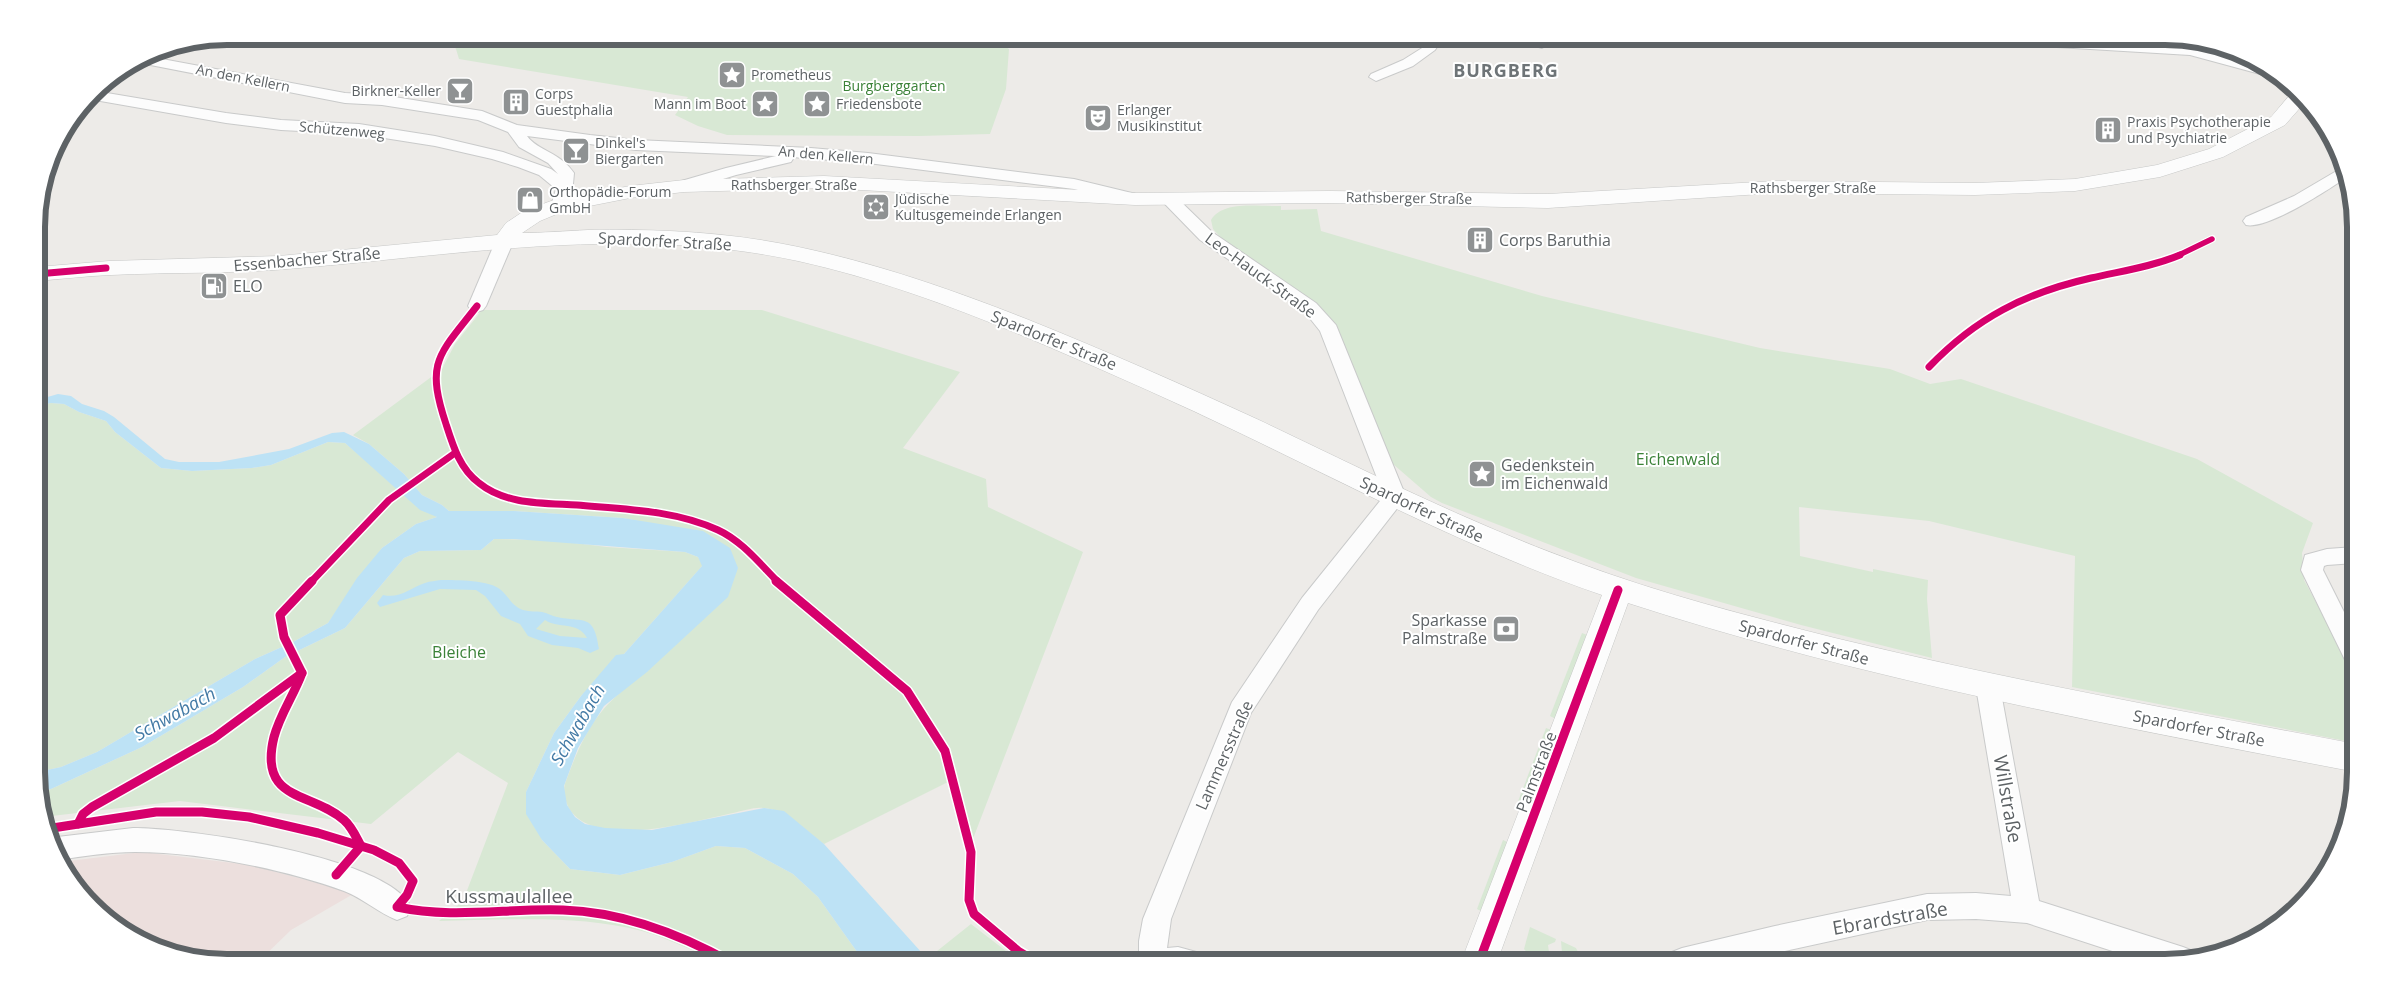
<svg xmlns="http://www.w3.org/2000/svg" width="2392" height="999" viewBox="0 0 2392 999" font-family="'Open Sans',sans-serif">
	<rect width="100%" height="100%" fill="#edebe8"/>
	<polygon fill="#ecdfdd" points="142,852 250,865 355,893 291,930 257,963 227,963 154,948 111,924 76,888 61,862"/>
	<g fill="#d8e8d4">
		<polygon points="447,36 988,36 1009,49 1006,89 990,134 919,136 727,135 698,126 675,115 688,97 459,59 456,49"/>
		<path d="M1281 206V210L1317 209 1321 231 1542 296 1760 348 1890 369 1930 384 1961 379 2197 459 2313 523 2302 553 2304 580 2355 675 2356 743 2072 687 2075 556 1929 521 1799 507 1800 556 1873 572V569L1928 580 1927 599 1932 658 1801 625 1636 578 1442 503 1431 497 1393 464 1337 330 1321 308 1225 242 1213 229 1211 220C1223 200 1260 207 1281 206Z"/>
		<path d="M482 310H762L960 372 903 448 986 479 988 507 1083 552 971 844 956 778 824 844C807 832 786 809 763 808 754 807 743 811 733 813 694 821 598 850 570 810 565 802 562 789 566 781 579 746 592 716 621 692L738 568 659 525 623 518 514 511H449L442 505 422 495 404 474 369 444 353 435 442 369 455 344Z"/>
		<polygon points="51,403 64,404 79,412 106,421 115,432 161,468 192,471 252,468 271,465 328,442 345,443 393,484 437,517 416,524 382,548 328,623 293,642 255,659 97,752 61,767 38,772 37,406"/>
		<path d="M494 539 550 540 607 547 685 552 698 557 703 565 624 654 581 696 554 733 526 792 542 840 570 869 620 875 672 862 716 846 745 848 793 874 818 897 865 963H714L707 956C686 948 664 937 642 931 577 914 506 920 439 921L463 901 508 783 458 752 371 824 180 801 43 817 38 793 51 789 142 747 243 687 285 657 345 628 404 558 420 551 481 550Z"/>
		<polygon points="1582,633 1587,635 1556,719 1550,716"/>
		<polygon points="1546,728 1551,730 1522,806 1517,804"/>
		<polygon points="1503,840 1509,843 1483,912 1477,909"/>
		<polygon points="971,924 1015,958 1023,963 931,963 927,959"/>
		<polygon points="1530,927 1556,939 1555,942 1548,945 1549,952 1556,956 1562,953 1561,941 1576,948 1583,962 1536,962 1524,949"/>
	</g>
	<g fill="#bde2f5" fill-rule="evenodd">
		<polygon points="58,394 71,396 82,404 104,411 114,417 165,459 179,462 219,462 289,449 332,433 344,432 369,444 404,474 422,495 442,505 449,511 514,511 623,518 703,531 730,548 738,568 728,597 647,672 604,706 578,748 564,786 567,805 575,817 585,824 605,828 652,830 764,808 784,811 824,844 931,963 865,963 818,897 793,874 745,848 716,846 672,862 620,875 570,869 542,840 526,814 526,792 554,733 581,696 616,655 624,654 702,566 698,557 685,552 514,539 494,539 481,550 420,551 404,558 345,628 285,657 243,687 142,747 51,789 38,793 38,772 61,767 97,752 255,659 293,642 328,623 357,578 382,548 416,524 437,517 420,510 345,443 328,442 271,465 252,468 192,471 161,468 115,432 106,421 79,412 64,404 51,403 37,406 37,400"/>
		<path d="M441 580C457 580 490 580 501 590 509 597 512 606 523 610 530 612 536 611 542 612 547 613 552 616 557 617 583 623 594 612 599 649L590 653 578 648 552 645 528 636 520 624 501 616 485 596 476 590 440 589 380 607 377 603 383 595C400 599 410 588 425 583 430 581 436 581 441 580ZM545 620C558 629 578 621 587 638L560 636 536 629Z"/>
	</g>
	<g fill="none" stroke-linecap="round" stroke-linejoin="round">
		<g stroke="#c9caca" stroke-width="2">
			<g id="street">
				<path d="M1511 36C1523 36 1541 34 1549 44L1542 48 1513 39Z"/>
				<path d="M1934 36C1992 36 2049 38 2106 42 2154 44 2251 45 2286 81L2190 55 1941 40Z"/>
				<polygon points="1430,43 1435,44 1437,47 1435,50 1413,66 1376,81 1369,77 1371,74 1403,60"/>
				<path d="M146 56 345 93 382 95 482 111 517 125 590 135 636 140 811 148 868 153 1074 179 1136 194 1138 198 1136 202 1130 203 1074 189 868 163 792 157 793 159 791 162 736 175 684 191 678 190 676 186 678 182 726 168 776 156 636 150 527 136C538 151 560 152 574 173 573 185 572 199 565 210H553L551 206 556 189 539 175 518 167 492 159 435 146 359 134 281 130 226 123 89 99 95 91 226 113 281 120 359 124 435 136 503 152 551 169 558 174 548 163 519 147 508 132 478 120 382 105 345 103 135 62Z"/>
				<path d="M2345 166 2347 177C2328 190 2267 230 2246 225L2243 221 2246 217 2294 196Z"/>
				<polygon points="1169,195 1175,196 1212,232 1316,303 1336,325 1406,497 1318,610 1251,713 1171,919 1167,948 1178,947 1200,953 1204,963 1139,963 1139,941 1143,919 1232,702 1302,598 1384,496 1320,331 1304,311 1200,240 1161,200 1163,196"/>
				<polygon points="505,235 511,236 514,240 486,306 483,310 477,312 471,310 468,306 496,240 499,236"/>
				<polygon points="2355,547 2355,563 2327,565 2324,566 2323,570 2355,634 2355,667 2347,664 2301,570 2305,555 2327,549"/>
				<polygon points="1988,677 1997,680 2000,687 2039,901 2183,947 2193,951 2196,959 2177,962 2146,962 2027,923 1976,919 1927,920 1735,962 1668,962 1672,952 1682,948 1775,926 1927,894 1976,893 2011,896 1976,687 1979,680"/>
				<path d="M133 828C186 828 388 856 411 907L407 916 397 920C378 913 363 898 344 891 283 869 200 852 135 852 110 852 84 856 59 860L49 838Z"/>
			</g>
		</g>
		<g stroke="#c7c8c7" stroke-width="1">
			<path id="secondary" d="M2295 89 2306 101 2285 125 2223 157 2160 177 2075 191 1975 195 1776 193 1548 208 1330 203 1135 205 824 188 684 192 630 198 564 211 540 221 522 233C541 233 566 231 588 230 646 229 704 231 761 240 853 255 943 286 1029 320 1106 351 1183 385 1259 420 1364 470 1467 522 1576 562 1661 594 1748 616 1835 638 2007 680 2182 711 2356 744V772C2111 725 1865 680 1628 603L1497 962H1461L1602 595C1477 552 1360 491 1242 434 1178 403 1112 374 1047 346 967 312 884 280 798 261 633 225 466 254 299 268 237 274 173 272 111 275 86 276 61 279 37 281V267L109 261 279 256 497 235 506 223 524 211 551 201 630 186 684 180 824 176 1135 193 1330 191 1548 194 1776 181 1975 183 2075 179 2157 165 2209 149 2271 117Z"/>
		</g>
		<use href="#street" fill="#fcfcfc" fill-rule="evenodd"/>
		<use href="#secondary" fill="#fcfcfc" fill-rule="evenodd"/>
		<g stroke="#fff" stroke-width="8">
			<polyline id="cycleway-far2" points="2177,256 2212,239"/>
		</g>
		<g stroke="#fff" stroke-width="10">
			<g id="cycleway-far1">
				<polyline points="37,274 106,268"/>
				<path d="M477 306C439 355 425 361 446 424 453 446 460 469 479 483 506 505 544 503 577 505 623 509 675 510 718 530 742 541 760 564 778 582"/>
				<path d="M1929 367C1976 318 2025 293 2091 278 2121 271 2151 267 2180 255"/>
				<polyline points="311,582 389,500 455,453"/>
			</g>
		</g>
		<g stroke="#fff" stroke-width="12">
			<g id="cycleway">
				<path d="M312 581 280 615 284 637 302 673C294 695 280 714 274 737 258 802 311 791 344 820 352 827 356 837 361 846L336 875"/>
				<polyline points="776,581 907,691 945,751 971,852 969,900 974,914 1018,951 1038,963"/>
				<polyline points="78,824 83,814 92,807 214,738 302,673"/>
				<path d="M46 829 156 812H202L249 817 318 833 374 850 399 863 413 881 407 895 397 907C453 919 507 908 563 910 624 912 680 934 732 963"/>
				<polyline points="1479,962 1618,590"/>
			</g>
		</g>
		<use href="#cycleway-far2" stroke="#d6006c" stroke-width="5.5"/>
		<use href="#cycleway-far1" stroke="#d6006c" stroke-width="7"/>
		<use href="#cycleway" stroke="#d6006c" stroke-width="9"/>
	</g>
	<defs>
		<g id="sight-square" transform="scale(1.4375)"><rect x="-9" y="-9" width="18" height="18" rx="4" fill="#8f9293" stroke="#fff"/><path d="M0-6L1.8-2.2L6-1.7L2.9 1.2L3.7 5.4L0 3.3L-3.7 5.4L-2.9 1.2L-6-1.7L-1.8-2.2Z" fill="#fff"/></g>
		<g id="bar-square" transform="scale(1.4375)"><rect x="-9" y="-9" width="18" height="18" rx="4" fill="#8f9293" stroke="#fff"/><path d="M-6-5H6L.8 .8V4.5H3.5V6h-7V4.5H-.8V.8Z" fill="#fff"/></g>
		<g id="building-square" transform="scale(1.4375)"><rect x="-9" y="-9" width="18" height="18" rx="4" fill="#8f9293" stroke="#fff"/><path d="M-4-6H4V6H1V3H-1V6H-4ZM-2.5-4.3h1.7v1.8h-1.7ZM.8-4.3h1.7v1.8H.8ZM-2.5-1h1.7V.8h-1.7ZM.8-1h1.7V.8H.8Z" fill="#fff"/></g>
		<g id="theatre-square" transform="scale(1.4375)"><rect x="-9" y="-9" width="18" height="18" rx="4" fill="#8f9293" stroke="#fff"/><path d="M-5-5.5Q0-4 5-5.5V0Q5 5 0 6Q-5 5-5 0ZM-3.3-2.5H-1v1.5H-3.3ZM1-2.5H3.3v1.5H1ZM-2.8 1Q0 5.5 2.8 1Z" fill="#fff"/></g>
		<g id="shop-square" transform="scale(1.4375)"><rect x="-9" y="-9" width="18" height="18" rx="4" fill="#8f9293" stroke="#fff"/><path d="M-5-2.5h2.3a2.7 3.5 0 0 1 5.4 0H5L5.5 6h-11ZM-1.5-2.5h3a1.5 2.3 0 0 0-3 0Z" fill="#fff"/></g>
		<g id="synagogue-square" transform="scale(1.4375)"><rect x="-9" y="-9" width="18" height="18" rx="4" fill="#8f9293" stroke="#fff"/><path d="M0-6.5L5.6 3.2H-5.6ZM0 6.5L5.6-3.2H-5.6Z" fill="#fff"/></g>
		<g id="fuel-square" transform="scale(1.4375)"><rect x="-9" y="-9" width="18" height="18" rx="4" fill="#8f9293" stroke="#fff"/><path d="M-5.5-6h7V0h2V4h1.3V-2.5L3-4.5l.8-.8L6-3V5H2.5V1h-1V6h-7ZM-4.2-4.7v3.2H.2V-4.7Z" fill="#fff"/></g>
		<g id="bank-square" transform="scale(1.4375)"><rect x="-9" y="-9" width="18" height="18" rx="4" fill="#8f9293" stroke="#fff"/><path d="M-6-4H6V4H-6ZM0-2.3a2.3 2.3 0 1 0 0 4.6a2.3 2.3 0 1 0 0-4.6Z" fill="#fff"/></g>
	</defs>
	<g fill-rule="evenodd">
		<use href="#sight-square" x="732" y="75"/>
		<use href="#bar-square" x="460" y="91"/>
		<use href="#building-square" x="516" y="102"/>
		<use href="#sight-square" x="765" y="104"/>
		<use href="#sight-square" x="817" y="104"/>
		<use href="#theatre-square" x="1098" y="118"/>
		<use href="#building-square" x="2108" y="130"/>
		<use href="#bar-square" x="576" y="151"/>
		<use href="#shop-square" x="530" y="200"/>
		<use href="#synagogue-square" x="876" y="207"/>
		<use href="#building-square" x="1480" y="240"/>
		<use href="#fuel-square" x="214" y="286"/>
		<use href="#sight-square" x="1482" y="474"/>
		<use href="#bank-square" x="1506" y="629"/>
	</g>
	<g text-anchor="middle" stroke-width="4" stroke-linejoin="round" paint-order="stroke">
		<g font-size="14" fill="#5d6265" stroke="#fff" text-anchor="start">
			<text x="751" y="80">Prometheus</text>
			<text x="441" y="96" text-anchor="end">Birkner-Keller</text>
			<text x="535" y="99">Corps<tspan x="535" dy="16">Guestphalia</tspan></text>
			<text x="746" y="109" text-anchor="end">Mann im Boot</text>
			<text x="836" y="109">Friedensbote</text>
			<text x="1117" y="115">Erlanger<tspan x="1117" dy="16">Musikinstitut</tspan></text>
			<text x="2127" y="127">Praxis Psychotherapie<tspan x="2127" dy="16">und Psychiatrie</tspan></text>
			<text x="595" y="148">Dinkel's<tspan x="595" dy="16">Biergarten</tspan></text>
			<text x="549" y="197">Orthopädie-Forum<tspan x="549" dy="16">GmbH</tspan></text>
			<text x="895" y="204">Jüdische<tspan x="895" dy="16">Kultusgemeinde Erlangen</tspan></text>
		</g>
		<g font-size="14" fill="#5d6265" stroke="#fff">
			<text transform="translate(243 78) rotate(11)" y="5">An den Kellern</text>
			<text transform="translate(342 130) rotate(5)" y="5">Schützenweg</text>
			<text transform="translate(826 155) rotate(5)" y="5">An den Kellern</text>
			<text x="794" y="190">Rathsberger Straße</text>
			<text x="1813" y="193">Rathsberger Straße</text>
			<text transform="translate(1409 198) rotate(1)" y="5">Rathsberger Straße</text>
		</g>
		<g font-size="14" fill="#3b8238" stroke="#fff">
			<text x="894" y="91">Burgberggarten</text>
		</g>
		<g font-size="16" fill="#5d6265" stroke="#fff" text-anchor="start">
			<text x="1499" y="246">Corps Baruthia</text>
			<text x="233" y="292">ELO</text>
			<text x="1501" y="471">Gedenkstein<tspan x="1501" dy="18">im Eichenwald</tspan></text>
			<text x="1487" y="626" text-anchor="end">Sparkasse<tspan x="1487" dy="18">Palmstraße</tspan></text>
		</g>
		<g font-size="16" fill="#5d6265" stroke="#fff">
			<text transform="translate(665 241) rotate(3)" y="6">Spardorfer Straße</text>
			<text transform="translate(307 259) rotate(-5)" y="6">Essenbacher Straße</text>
			<text transform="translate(1261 275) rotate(36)" y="6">Leo-Hauck-Straße</text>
			<text transform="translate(1054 340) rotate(22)" y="6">Spardorfer Straße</text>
			<text transform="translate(1422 509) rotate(25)" y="6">Spardorfer Straße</text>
			<text transform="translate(1804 642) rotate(15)" y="6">Spardorfer Straße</text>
			<text transform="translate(2199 728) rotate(11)" y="6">Spardorfer Straße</text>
			<text transform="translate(1224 755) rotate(-66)" y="6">Lammersstraße</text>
			<text transform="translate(1536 772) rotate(-69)" y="6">Palmstraße</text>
		</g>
		<g font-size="16" fill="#3b8238" stroke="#fff">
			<text x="1678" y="465">Eichenwald</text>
			<text x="459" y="658">Bleiche</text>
		</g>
		<g font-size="18" font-weight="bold" letter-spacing="1" fill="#6e7477" stroke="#fff">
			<text x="1506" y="77">BURGBERG</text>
		</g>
		<g font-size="18" font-style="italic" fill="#437aa5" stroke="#fff">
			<text transform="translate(175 714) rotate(-29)" y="6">Schwabach</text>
			<text transform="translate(578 725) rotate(-60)" y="6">Schwabach</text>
		</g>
		<g font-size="19" fill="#5d6265" stroke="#fff">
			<text transform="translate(2008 799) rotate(80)" y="7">Willstraße</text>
			<text x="509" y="903">Kussmaulallee</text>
			<text transform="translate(1890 918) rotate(-10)" y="7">Ebrardstraße</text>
		</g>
	</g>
	<path d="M0 0H2392V999H0ZM227 45H2165A182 182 0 0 1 2347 227V772A182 182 0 0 1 2165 954H227A182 182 0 0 1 45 772V227A182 182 0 0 1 227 45Z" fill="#fff" fill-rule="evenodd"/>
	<path fill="none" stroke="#5d6265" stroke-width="6" d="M227 45H2165A182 182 0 0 1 2347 227V772A182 182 0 0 1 2165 954H227A182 182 0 0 1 45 772V227A182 182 0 0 1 227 45Z"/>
</svg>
